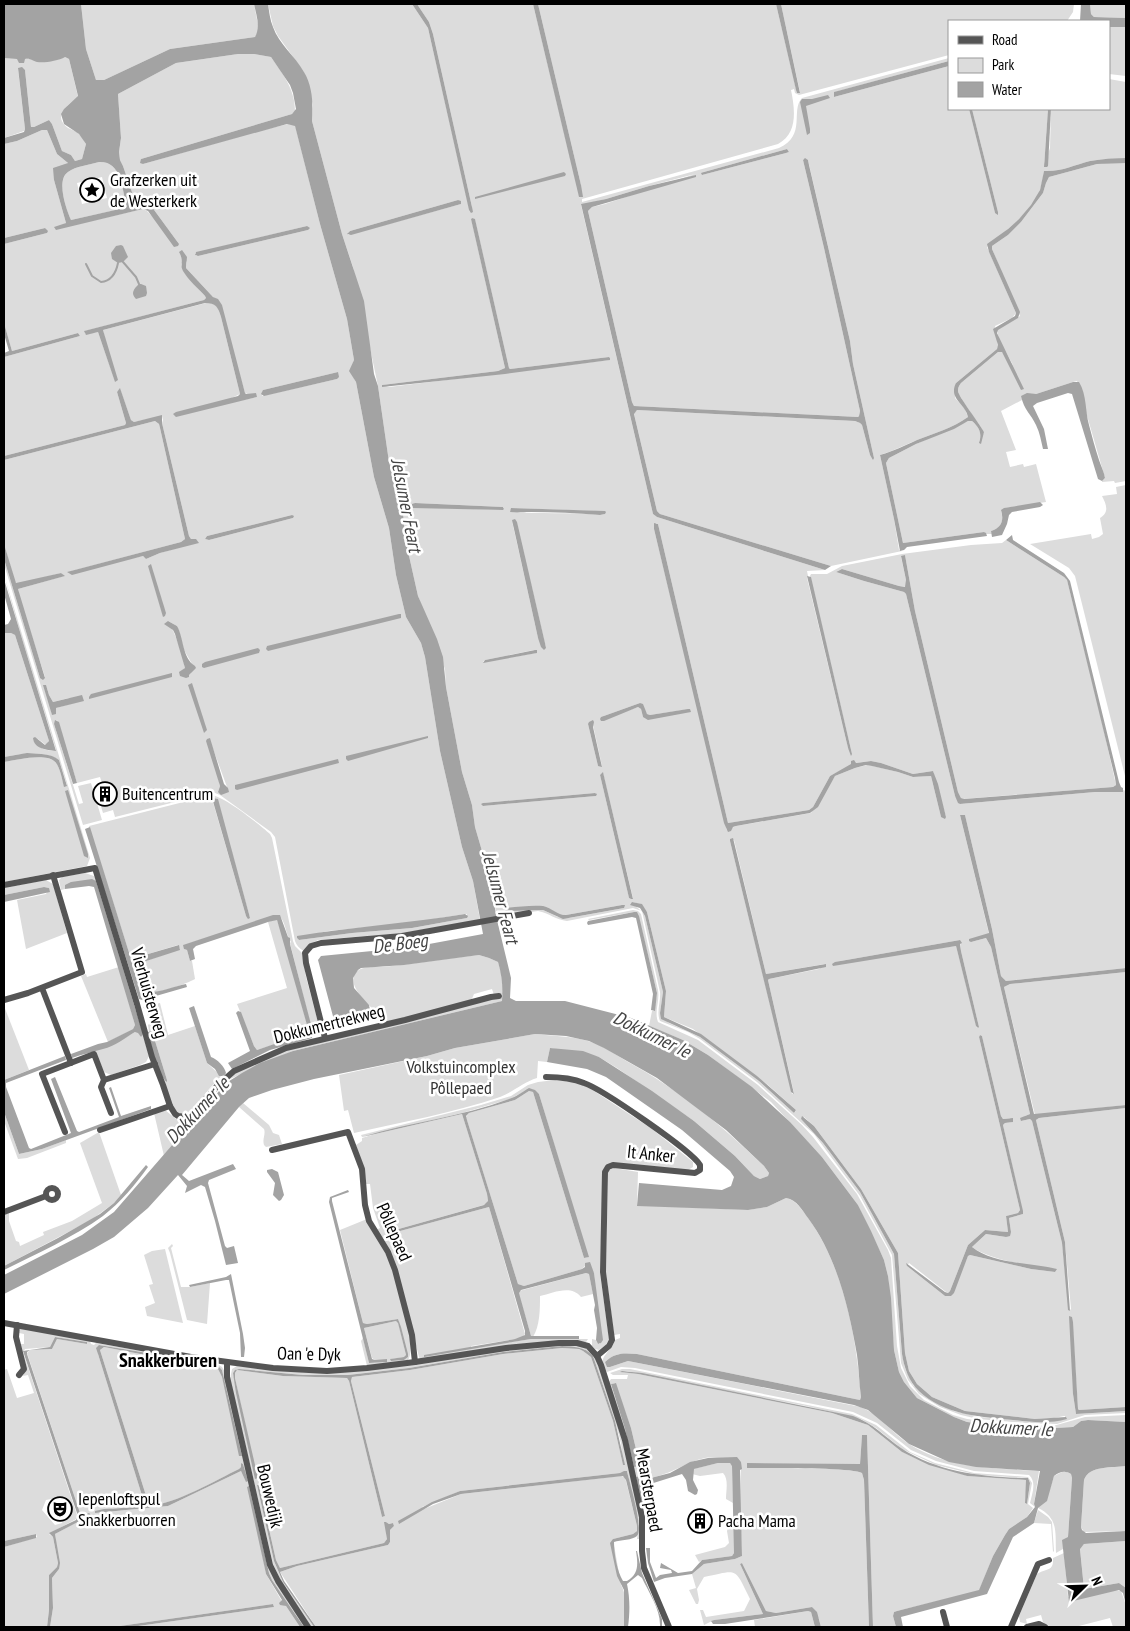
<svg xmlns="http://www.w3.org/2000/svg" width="1130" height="1631" viewBox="0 0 1130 1631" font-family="'PT Sans Narrow',sans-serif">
	<rect width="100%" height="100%" fill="#fff"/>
	<g fill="#dcdcdc" fill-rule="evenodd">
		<polygon points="81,4 254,4 258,25 258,33 255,37 170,49 104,80 96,80 86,49"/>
		<path d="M268 4H412L428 28 470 212 472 207 433 34 429 22 417 4H533L580 198 581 185 538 4H776L797 93 800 92 781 4H1074L1073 12 1067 21H949V55L799 95 795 93 794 89 791 90C795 109 798 134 778 144L582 199V202L779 148C807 135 790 111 802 98L949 58V61L835 92 834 97 949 66V109H969L995 213 998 212 972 109H1048L1044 166 1050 148 1051 109H1109V79L1126 82V158C1114 159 1102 159 1090 161 1074 165 1061 172 1044 171 1043 177 1042 184 1040 190 1032 212 1004 232 987 247L1016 313 1012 318 995 326 998 346 997 349 956 383 955 398 965 409 968 417C953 428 935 433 917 440 904 445 893 451 880 455L894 519 899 550 902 551 831 566 660 514 657 511 635 418 634 413 637 410 855 421 860 423 862 425 870 455 874 458 853 364 850 341 808 160 804 159 803 160 824 248 860 411 859 416 858 417 634 406 632 402 588 211 592 207 605 204 695 174 649 186 606 199 581 205 653 514 657 517 825 570 807 571 808 576 807 578 848 748 852 754 810 576 811 574H827L842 566 902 554 971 545 1002 543 1006 540 1064 577 1067 580 1099 709 1116 785 1113 787 963 799 961 798 958 792 915 611 905 555 901 557 906 580V587L899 586 842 569 836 572 864 581 904 592 906 594 955 796 960 804 1095 792H1123V790L1126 791V968L1006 981 1001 976 992 929 965 815H960L989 934 971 942 986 938 991 947 1030 1114 1025 1116 1021 1121 1030 1119 1032 1121 1062 1243 1069 1311 1071 1309 1065 1242 1036 1120 1039 1118 1126 1108V1407L1079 1410 1078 1409 1072 1317 1073 1394 1076 1414 1126 1411V1413L1085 1415 1057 1424 1024 1423 978 1419 961 1415 940 1407 919 1394 908 1380 901 1363 892 1255 860 1196 814 1134 805 1126 757 1082 700 1039 688 1032 660 1021C656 1012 661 1002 660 992L642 911 633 908 567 921C556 920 549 913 538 911L497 917 489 875 475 827 472 805 462 772 446 687 445 669 418 596 405 538 403 512 389 462 378 386 353 267 342 234 312 121 313 105 304 72 278 36 273 26ZM787 149 789 152 786 153 702 175 704 172ZM458 200 461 204 348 235V233L350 231ZM471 218 475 220 509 368 510 369 609 357 610 358 609 360 389 387 382 385 498 371 505 368ZM415 503 503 507 504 508 503 510 412 507 411 506ZM512 508 596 511H605V514L600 515C570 512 540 514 510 512ZM512 521 532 588 546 648 538 638ZM656 523 658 524 728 823 809 810 813 807 830 776 855 763 871 761 881 763 913 774 933 771 946 817H941L931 776 913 777 898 772 873 766 867 765 855 768 835 776 811 813 736 826 727 830 654 529ZM534 650 536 653 483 662 485 660ZM640 703 647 714 650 715 690 709 643 717 641 709 638 707 621 713 601 717ZM588 724 593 725 602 766H598ZM603 773 633 898 631 899 629 898 600 775ZM595 793H596V796L483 806V803ZM734 840 766 974 825 964 819 969 769 979 768 980 794 1093 792 1094 730 841ZM632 902 641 904 647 912 666 991 664 1017 693 1029 768 1085 796 1110 795 1112 794 1113 759 1081 700 1037 669 1023 660 1013 663 992 645 916C641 908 635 908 632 902ZM622 905 624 908 569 918 558 917 543 910 506 911 550 909 558 914 566 915ZM960 940 961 951 979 1027 977 1028 956 946 835 962ZM980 1035 982 1036 1001 1116 1003 1119 1010 1118 1013 1122 1005 1123 1003 1125 1023 1214 1009 1218 1011 1232 1006 1237 986 1234 972 1247C987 1259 1036 1268 1056 1269L1055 1272 1031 1269 970 1255 968 1256 951 1296H945L907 1266 909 1263 946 1292 948 1293 950 1291 968 1245 985 1230 1008 1232 1006 1216 1018 1213 1020 1210 979 1037ZM804 1117 814 1126 861 1189 898 1253 905 1353 909 1371 917 1384 932 1397 965 1411 1035 1419 1054 1418 1064 1416H1065V1419L1047 1422 1025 1421 980 1417 954 1411 939 1404 913 1385 905 1368 902 1354 894 1254 860 1192 823 1143 801 1119Z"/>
		<polygon points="1090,4 1126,4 1126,18 1094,17 1091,14"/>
		<polygon points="1109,27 1126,27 1126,76 1109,74"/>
		<path d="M238 54H254L271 57C283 74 295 89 295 111L292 114 141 159 143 164 259 131 288 124 295 125 320 224 347 319 354 360 350 371 356 382 374 477 389 528 396 575 406 617 421 643 425 657 440 751 462 847 473 881 480 920 402 933 318 940 310 944 304 951C299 948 297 946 295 941L275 837 271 832 220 795 215 793 203 795 115 817 113 810 103 813 100 803 111 800 106 782 102 783 100 777 77 783 57 720 54 724 79 804 83 803 78 786 91 783 102 820 83 825 4 564V559L40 678 45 677 19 596 18 589 64 576 61 573 18 584 15 582 4 544V460L155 421 159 424 160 428 185 539 181 542 68 572 143 556 146 559 160 553 198 542 191 539 189 536 162 423 163 420 162 416 134 422 131 420 120 389 117 392 126 423 125 425 4 456V357L80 336 78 333 12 351 4 323V244L47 233 45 228 4 238V144L17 141 42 130H47L57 154 68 163 54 180 66 223 56 229 143 209 147 211 179 244 149 203 147 202 138 203 135 201 123 166 120 160 119 152 121 138 118 94 176 63ZM307 226 308 230 198 256H196L195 253ZM179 252 187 262 186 268 213 297 218 300 245 393 257 397 215 406 240 394 221 317 218 308 213 303H206L103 330 115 381 98 332 85 334V331L204 300 206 298 205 296 185 274 181 265 183 260ZM338 372 337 379 262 396 263 390ZM292 515 293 518 209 540 205 539 207 536ZM168 621 177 626 179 631 184 650 192 664 191 673 189 675 183 670 185 668C182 652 176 635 168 621ZM46 685 49 695 53 702 69 698 84 700 56 708 52 715ZM209 738 227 787 218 792 220 786ZM465 914H467V918L412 928 352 933 299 940 297 938 328 931 410 923Z"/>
		<path d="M65 57 69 59 78 97C68 105 52 116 68 128 72 130 76 131 79 134 82 136 84 141 86 144L82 159 75 161 71 155 62 151 52 124 49 120 34 127H31L25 70 18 69 25 129 24 131 4 138V58L25 59Z"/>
		<path d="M99 162C121 161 122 187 126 204L125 208 71 220C66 209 56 180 68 172 76 166 89 165 99 162ZM102 177 107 198 82 204 77 183Z"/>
		<path d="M1115 162 1126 163V481L1115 483 1114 481 1102 482V481L1105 478 1077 381 1073 382 1036 394 1022 396V400L1001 411 1016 450 1006 452 1010 467 1023 464 1024 467 1036 464 1046 502 1005 508 1001 511C1004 520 1002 528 991 531L992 534H986L984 532 903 543 886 463 889 458 916 444 968 421H972C980 428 982 434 979 443L984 432C980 425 958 396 958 391 958 387 959 386 961 383L998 352H1002L1013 365 999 339 997 330 1020 316 992 249V246L1008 235 1021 222 1043 193 1046 183 1049 177 1097 164Z"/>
		<path d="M1126 485V780L1075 576 1069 568 1030 544 1091 534 1092 539 1099 537 1103 534 1100 518C1110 512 1106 504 1102 496L1117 494 1116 487Z"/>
		<path d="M4 575 90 858 87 866 4 882V762C15 760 45 753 54 761 60 765 62 780 64 786L67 785 59 760C43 750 22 754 4 757V633H11L15 635 49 741 46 745 38 739 33 738C35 748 48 752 56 750L19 629Z"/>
		<path d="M211 795C224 796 259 824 270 834L272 838 293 941 295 946 302 953 306 977 319 1026V1033L313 1035 290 943 291 942C285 934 286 920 278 915L184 945V949L187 950 190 961H192L195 979C184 985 152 996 141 992L136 976 134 965 180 949 178 945 131 959 89 826ZM212 799H217L250 918 246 916Z"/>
		<path d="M85 873 94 876 97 880 149 1056 146 1062 140 1065 111 1075 104 1072 95 1050C110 1048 122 1039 135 1032H138L141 1037 97 883 68 885H65V889L61 890 59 880 62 877Z"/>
		<polygon points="46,880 53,884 67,933 26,949 17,900 46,894 49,888 44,887 4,895 4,888"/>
		<path d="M633 910 638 911 641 914 658 990C660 1001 654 1012 658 1022L698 1040 758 1085 802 1125 813 1137 857 1194 888 1250 891 1258 897 1346 901 1368 910 1386 924 1400 953 1415 967 1419 1020 1425 1053 1426 1085 1417 1126 1415V1422L1088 1420 1081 1421 1073 1427 1056 1428H1022L967 1422 954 1417 917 1398 904 1382 899 1372 894 1350 888 1276 884 1260 858 1205 822 1157 771 1102 708 1055 683 1040 649 1026 652 1011H654L657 993 638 914 634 912 589 920 588 919Z"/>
		<polygon points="274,920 277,920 281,931 309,1031 307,1034 257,1050 254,1046 237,1004 287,988 268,922"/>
		<path d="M479 955 489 958 498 962 501 972 503 994 494 995 492 989 474 994 471 1001 378 1025 382 1016C372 1009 343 984 357 971 363 966 375 967 383 967 415 964 447 958 479 955Z"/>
		<polygon points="119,967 135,1025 133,1029 108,1042 81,976 86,974 87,977"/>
		<polygon points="1126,972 1126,1105 1035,1115 1004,987 1010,984"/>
		<path d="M496 998H503L502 1001 293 1051 230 1079C205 1101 185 1131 164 1156L154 1113 165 1110 176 1119 186 1120 217 1087 235 1073 277 1053Z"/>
		<path d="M160 1003 168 1035 195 1026 207 1063 221 1076C218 1080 214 1084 210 1088 203 1096 184 1129 173 1107 168 1099 166 1089 164 1080H167L152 1031 149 1032 148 1025 150 1023 146 1010 143 1007Z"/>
		<polygon points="4,1006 29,1070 4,1080"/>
		<path d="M535 1034C553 1036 570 1036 588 1041 602 1045 615 1054 628 1062 681 1091 721 1125 764 1166L769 1173 768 1176 760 1179 754 1176 735 1156 694 1121 617 1068 599 1057 550 1048 547 1062 538 1061 537 1078C524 1082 513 1092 500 1097 453 1113 402 1122 354 1133L348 1110 344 1111 339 1075 427 1056 455 1048Z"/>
		<polygon points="555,1080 574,1082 588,1087 652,1129 693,1162 693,1167 688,1170 615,1163 603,1171 600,1273 609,1339 606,1345 599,1350 595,1349 592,1346 592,1339 596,1340 598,1344 600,1344 594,1273 586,1265 582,1269 524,1286 518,1284 466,1117 469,1113 515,1100 529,1091 533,1092 584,1258 588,1257 539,1094 532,1089 529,1089 510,1099 462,1113 362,1137 361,1135 481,1105 511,1096 528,1085 538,1082"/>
		<path d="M243 1103 269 1125 273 1133 279 1135 282 1144 266 1147 264 1145C262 1139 266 1134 264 1129L239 1107Z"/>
		<polygon points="4,1112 19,1154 42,1149 66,1140 66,1143 27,1158 18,1159 4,1121"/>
		<polygon points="462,1114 487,1194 488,1201 487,1204 388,1232 389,1234 489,1207 525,1334 522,1338 471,1346 471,1348 531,1339 588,1339 586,1342 420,1359 419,1357 399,1280 376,1230 380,1228 373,1208 370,1184 366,1184 364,1168 356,1145 362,1141 362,1138 375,1134"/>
		<polygon points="99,1132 121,1195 114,1203 91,1220 4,1266 4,1215 9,1213 9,1221 16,1241 19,1242 20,1246 44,1235 43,1232 72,1221 102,1203 80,1143"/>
		<path d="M614 1168 638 1172 637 1205 747 1210 767 1207 786 1198C796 1200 800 1208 806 1215 844 1266 856 1335 861 1397L860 1400 855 1399 637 1354C625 1353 615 1352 605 1362L610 1367 628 1361 861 1407C880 1415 892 1433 909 1444 949 1469 994 1468 1039 1471L1034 1504 1035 1507 1030 1503C1032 1494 1037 1482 1029 1475L974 1471 936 1461 911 1450 877 1423 853 1412 635 1368 621 1367 607 1372C594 1358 612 1352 615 1340L620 1338V1334L614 1335 606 1272 608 1173 609 1170Z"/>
		<path d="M367 1219C376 1236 387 1253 393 1271 399 1286 417 1349 408 1360L367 1366 361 1341 363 1338 369 1363 386 1362 387 1360H375L372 1358 364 1328 396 1321 398 1322 406 1355 405 1357 391 1359V1361L404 1360 408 1357 398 1319 367 1324 363 1323 340 1230Z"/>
		<polygon points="172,1244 173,1246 171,1248 181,1287 190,1287 210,1283 207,1324 187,1320 170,1253 168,1248"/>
		<polygon points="165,1249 183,1323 147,1316 145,1307 155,1303 149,1285 153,1284 144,1255 152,1251"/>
		<path d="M586 1273 589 1274 593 1294 581 1297C571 1284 553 1293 540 1296 540 1309 540 1326 533 1337L531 1336 519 1295V1291Z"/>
		<path d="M22 1328 90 1341 91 1344 94 1345 96 1343 217 1364 222 1367 225 1372 269 1567 306 1627H304L272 1580 269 1573 249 1487 266 1574 284 1605 286 1606 300 1627H131L274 1607 273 1604 113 1627H50L53 1608 52 1578 59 1569 55 1534 90 1515 82 1516 80 1513 27 1353 30 1350 52 1349 57 1339 87 1344V1342L55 1337 50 1347 25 1349 23 1352 78 1518 49 1534 53 1537 58 1563 57 1567 49 1575V1610L47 1627H4V1547L37 1537 36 1534 4 1541V1370L7 1369 17 1398 34 1393 28 1375 23 1376 26 1368 19 1344H24V1334L19 1333V1330ZM99 1345 208 1363 222 1370 242 1456 222 1377 218 1369 104 1347 100 1350 149 1505C171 1507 218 1479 239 1469L241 1467V1463L243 1464 247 1481H246L241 1471 168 1506 95 1513 113 1508 140 1507 143 1506 144 1502 98 1354ZM61 1497 68 1498V1511L62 1523 55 1525 42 1510 46 1500Z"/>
		<path d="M570 1344 587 1348 596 1357 620 1429 640 1518 641 1539H637L639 1525 627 1471 620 1473 460 1491 422 1507 424 1509 461 1494 621 1476 625 1477 637 1526V1531L633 1534 613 1539 621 1585C628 1597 625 1614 624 1627H316L280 1572 297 1566 388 1545 390 1542V1530L394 1526 393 1523 389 1524 386 1522 387 1539 384 1543 280 1568 276 1560 259 1485H257L274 1561 283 1582 314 1627H311L282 1583 273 1564 230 1379 232 1369 237 1366 312 1373 526 1347ZM562 1346 584 1349 593 1356 615 1421 621 1443 623 1465 613 1421 591 1357 583 1351 579 1349 562 1348 503 1354 410 1370 352 1377 351 1381 385 1516 382 1517 349 1381 347 1378 283 1376 237 1370 235 1373V1378L257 1478 233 1373 237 1369 303 1375H348L409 1368 503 1352Z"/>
		<path d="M622 1369H630L852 1414 876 1425 910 1452 935 1463 974 1473 1028 1477 1032 1483 1028 1504 1033 1508 1027 1517 1009 1529 1005 1535 993 1556 979 1591 897 1611 894 1612 893 1616 896 1627H873L867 1435H862L860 1464 747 1468C765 1468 852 1467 862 1473L864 1480 869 1627H821L819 1619 812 1607 776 1613 766 1611 742 1563 740 1564 741 1566 763 1614 714 1620 704 1625 700 1610H703L706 1617 744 1611 750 1599C734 1566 738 1570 704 1577L697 1589 699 1600 698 1604H696L689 1590 696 1588 692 1574 704 1564 735 1559 742 1556 740 1504 741 1462C730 1461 716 1456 705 1458 681 1463 662 1482 637 1477L645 1505H649H641L609 1382 611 1379H627L628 1375H613L610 1373ZM627 1371 806 1406 861 1419 876 1428 902 1449 936 1465 978 1475 1028 1478 1030 1483 1027 1504 1025 1503 1027 1481 1026 1480 967 1476 915 1458 902 1452 868 1425 832 1413 638 1374 621 1372ZM615 1383 631 1428 640 1466 634 1467 625 1429 611 1384Z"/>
		<path d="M718 1463H730L732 1465 733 1503 726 1499C726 1491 729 1479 723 1473L700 1476 692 1474 693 1469Z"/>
		<path d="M1126 1466V1531L1084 1532 1081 1527 1084 1480C1089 1465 1113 1468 1126 1466Z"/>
		<path d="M1062 1472H1067L1071 1474 1072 1478 1068 1537 1063 1549 1056 1553C1055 1533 1059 1518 1038 1508L1046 1501 1054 1476Z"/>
		<polygon points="1038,1510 1048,1517 1052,1522 1054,1551 1053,1552 1051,1524 1034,1523"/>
		<polygon points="734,1527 734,1553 732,1556 702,1560 699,1562 695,1555 725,1547 729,1543 727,1531 728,1528"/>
		<polygon points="1126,1541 1126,1588 1119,1583 1084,1589 1080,1548 1084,1544"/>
		<path d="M1064 1553 1068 1597 1115 1590 1121 1591 1126 1605V1627H1113L1110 1618 1075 1627H1048L1043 1622 1041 1615 1026 1619 1027 1624 1020 1622 1019 1616 1037 1574C1046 1568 1054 1572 1053 1558Z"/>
		<polygon points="808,1611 811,1612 815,1627 755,1627 754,1620"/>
	</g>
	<g fill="#a3a3a3" fill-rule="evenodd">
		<path d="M4 4H81L86 49 96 80H104L170 49 255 37C261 27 256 14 254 4H268C269 11 270 20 273 27 279 44 295 56 304 72 313 87 313 105 312 121L342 234 364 301 374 374 378 386 389 462 403 512 405 538 418 596 437 639 443 657 446 687 462 772 472 805 475 827 489 875 497 920 511 978 510 998 516 1001H565L631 1018 683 1040 708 1055 752 1087 790 1122 822 1157 858 1205 871 1231 884 1260 888 1276 891 1298 894 1350 899 1372 904 1382 917 1398 954 1417 967 1422 1022 1428H1056L1073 1427 1081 1421 1088 1420 1126 1422V1466C1113 1468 1089 1465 1084 1480L1081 1527 1082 1530 1086 1533 1126 1531V1541L1084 1544 1080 1549 1084 1589 1119 1583 1126 1588V1605L1123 1593 1119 1590 1069 1602 1062 1540 1068 1537 1072 1478 1071 1474C1065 1470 1059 1472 1054 1476L1047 1501 1038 1508 1034 1523 1013 1537 987 1594 901 1617 903 1627H896L893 1616 894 1612 897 1611 979 1590 993 1556 1005 1535 1009 1529 1027 1517 1035 1507 1034 1504 1040 1471 976 1467 949 1462 909 1444 868 1410 854 1405 628 1361 610 1367H607L605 1362C615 1352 625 1353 637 1354L855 1399 860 1400 861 1397C859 1383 859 1369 857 1355 849 1309 837 1257 808 1218 802 1210 797 1200 786 1198L767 1207 748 1210 637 1206 639 1183 722 1190 731 1186 734 1177 730 1171 682 1130 606 1077 587 1069 547 1062 550 1048 583 1051 599 1057 652 1091 694 1121 735 1156 754 1176 760 1179 768 1176 769 1173 764 1166 726 1130 657 1078 604 1048 589 1041 566 1036 535 1034 455 1048 427 1056 314 1079 272 1090 249 1098 239 1107 182 1175 189 1181 233 1164 236 1169 209 1180 208 1183 225 1246 227 1248 234 1246 238 1263 226 1265 215 1221 205 1187 201 1185 185 1193 187 1186 178 1175 148 1208 114 1237 93 1249 4 1294V1275L82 1235 114 1212 226 1083 242 1073 260 1063 293 1051 502 1001C503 988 502 975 498 962L489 958 479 955 404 965 361 968 358 970 353 978 354 988 369 1005 371 1015 338 1023 334 1020 318 960 321 956 413 947 483 934 473 881 462 847 440 751 425 657 421 643 406 617 396 575 389 528 374 477 356 382 349 371 354 360 347 319 320 224 295 126 287 124 143 164 140 163 141 159 292 114 296 109 293 93 290 85 271 57 254 54H238L176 63 118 94 121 138 119 152 120 160 123 166 135 201 138 203H149L179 244 178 246 174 247 148 211 143 209 56 230 54 227 66 223 54 180 53 168 68 163 57 154 47 130H42L17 141 4 144V138L24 132 25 129 18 68 22 67 25 70 31 127H34L49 120 52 124 62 151 71 155 75 161 82 159 86 144 79 134 64 124 61 114 64 109 78 96 69 59 65 57C58 61 45 63 37 62 32 61 31 58 25 59L24 63H19L17 59 4 58ZM99 162C121 161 122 187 126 204L124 208 71 220C66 209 56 180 68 172 76 166 89 165 99 162Z"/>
		<polygon points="412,4 417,4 429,22 433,34 472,207 473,212 471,213 469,210 428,28"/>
		<polygon points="533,4 538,4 581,185 583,197 579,197"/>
		<polygon points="776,4 781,4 800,93 797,93 796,90"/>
		<polygon points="1081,4 1090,4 1091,14 1094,17 1126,18 1126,27 1109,27 1109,21 1080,21"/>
		<polygon points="949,61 949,66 834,97 834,92"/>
		<polygon points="828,95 830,98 806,106 810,129 810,133 807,135 800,102 802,99 812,99"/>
		<polygon points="969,109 972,109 998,212 998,215 995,213"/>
		<polygon points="1048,109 1051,109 1048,166 1047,167 1044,167"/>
		<polygon points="787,149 789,152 786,153 702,175 701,173 704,172"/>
		<polygon points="805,158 808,160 809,165 850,341 853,364 874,458 873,460 870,455 862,425 860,423 855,421 637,410 634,414 657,511 660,514 831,566 825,570 657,517 653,514 581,204 606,199 649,186 696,175 696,177 592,207 588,211 632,402 634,406 858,417 859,416 860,411 824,248 803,160"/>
		<path d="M1126 158V163L1097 164 1049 177 1046 183 1043 193 1021 222 1008 235 992 246V249L1020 312 1018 318 998 330 997 333 1024 389 1021 390 1002 352H998L961 383C959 386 958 387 958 391 958 396 980 424 984 432L981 444 979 443C982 434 980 428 972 421H968L954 429 916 444 889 458 886 463 903 543 984 532 986 533 987 536 907 547 904 550 900 551 894 519 880 455C894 451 904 446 917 440 935 433 953 428 968 417 966 404 948 399 956 383L997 349 998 345 993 329 1015 316 1016 313 989 252 987 244 1008 229 1019 219 1031 205 1040 190 1044 171C1061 172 1074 165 1090 161 1102 159 1114 158 1126 158Z"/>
		<polygon points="564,172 566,174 565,176 475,199 475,197"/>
		<polygon points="458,200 461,201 461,204 351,235 347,234 350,231"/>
		<polygon points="472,218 475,219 509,368 510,369 609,357 610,358 610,360 505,374 382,387 382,385 498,371 505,368 471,219"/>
		<polygon points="307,226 310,228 308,230 198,256 195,255 196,252"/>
		<polygon points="45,228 48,231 47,233 4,244 4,238"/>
		<polygon points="121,245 123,246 128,257 123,262 118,263 112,259 111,253 116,246"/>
		<path d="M182 250 187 257 186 268 213 297 218 299 222 305 245 393 246 394 256 393 257 397 176 417 173 414 176 412 238 396 240 394 221 317C218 307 216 303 205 303L103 330 118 380 115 382 98 332 86 335 84 331 204 300 206 298 205 296C198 288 188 280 183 271 179 263 185 263 179 252Z"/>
		<path d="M139 284H141L146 286 147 293 146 296 136 299C130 293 134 289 139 284Z"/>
		<polygon points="4,323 12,351 78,333 80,336 4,357 4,353 9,351 4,334"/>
		<polygon points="338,372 339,377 337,379 264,396 261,394 263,390"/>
		<path d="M1073 382H1079C1087 395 1085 411 1089 425 1092 436 1095 448 1099 460 1101 466 1104 472 1105 478L1102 481 1098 479 1072 394 1068 393 1037 403 1033 406 1044 429 1048 449H1043C1041 441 1040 433 1036 425 1031 414 1024 410 1021 396L1027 393 1036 394Z"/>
		<polygon points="120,388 131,420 134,422 162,415 162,423 189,536 191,539 196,539 199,543 160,553 146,559 143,556 72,575 67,572 181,542 185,539 160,428 159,424 155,421 4,460 4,456 125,425 126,423 117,392"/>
		<path d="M1040 502 1043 505 1040 507 1012 512 1009 515 1007 524 1002 535 992 537 991 531C1002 528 1004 520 1001 510L1004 508Z"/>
		<polygon points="415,503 503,507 504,509 503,510 412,508 412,504"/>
		<path d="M511 508 605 511 606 512 605 514 600 515C577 513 554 512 530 512 524 512 517 513 510 512Z"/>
		<polygon points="292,515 294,516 293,518 209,540 205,539 207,536"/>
		<polygon points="515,519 517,522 545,643 546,648 544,650 541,647 538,638 512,520"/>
		<polygon points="654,523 658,524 728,823 809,810 813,807 830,776 851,764 851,761 854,760 856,763 871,761 881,763 913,774 933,771 938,784 946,817 945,819 941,817 931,776 913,777 898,772 872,766 866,765 855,768 835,776 818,807 810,813 736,826 733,827 731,831 728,832 724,823 654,529"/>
		<polygon points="1012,535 1013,540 1064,573 1070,581 1119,782 1121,787 1123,788 1123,792 1095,792 960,804 958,803 955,796 906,594 904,592 864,581 836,572 842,569 899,586 905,587 906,580 901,556 905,555 915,611 958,792 961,798 964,799 1113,787 1116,785 1115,778 1067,580 1064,577 1006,540"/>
		<polygon points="4,544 16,583 61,573 65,576 18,589 45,678 43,680 40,678 4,559"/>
		<polygon points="151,564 166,613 165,616 163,617 148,566"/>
		<polygon points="807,576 811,577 852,754 851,756 848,748"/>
		<path d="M4 579 56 751C47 750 34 749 33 738L35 737 45 745 49 741 15 635 11 633H4V625L8 624 11 619 4 594Z"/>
		<polygon points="399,614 401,614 401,618 268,651 266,649 267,646"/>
		<path d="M168 621 177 626C184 638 182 658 195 666L196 668 189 675V677L186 678 180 676 179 672 185 668 175 634 173 630 164 624Z"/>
		<polygon points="258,648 260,650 259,653 204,668 202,667 202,664 205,662"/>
		<polygon points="535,650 537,650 537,653 483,663 485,660"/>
		<polygon points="172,673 172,677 89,699 89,697 91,694"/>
		<polygon points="192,683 207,730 204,733 188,685"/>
		<polygon points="43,685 46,685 49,695 53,702 82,695 84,701 56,708 56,714 52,715"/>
		<polygon points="640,703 643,704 647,714 650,715 688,709 690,709 691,712 648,720 643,717 641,709 638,707 604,721 601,721 600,719 601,717"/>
		<polygon points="55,720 59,722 77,783 73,784 54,724"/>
		<polygon points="593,720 594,722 593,727 602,767 598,766 588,724 589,722"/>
		<polygon points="428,736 428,738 348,761 346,759 346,756"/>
		<polygon points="210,738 224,784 228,788 229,792 221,795 218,792 220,786 206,741 207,739"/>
		<path d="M27 753C37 754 51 753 59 760L67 786 64 787C62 780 60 765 54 761 45 753 15 760 4 762V757Z"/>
		<polygon points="338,759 339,763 237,790 235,789 235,785"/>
		<polygon points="603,772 633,899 631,899 629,898 600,775"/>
		<polygon points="68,790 88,854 88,858 84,856 65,791"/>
		<polygon points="595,793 597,794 596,796 483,806 481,804 483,803"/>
		<polygon points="212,798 218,799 249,914 250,918 248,919 246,916"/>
		<polygon points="960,815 965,815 992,929 1001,976 1006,981 1126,968 1126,972 1010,984 1004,987 1034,1114 1126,1105 1126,1108 1039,1118 1036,1120 1065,1242 1070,1311 1068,1310 1062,1243 1032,1121 1030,1119 1021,1121 1020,1118 1030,1114 991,947 986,938 971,942 969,941 969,939 989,933"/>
		<path d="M90 827 131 959 179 945 180 950 134 965 136 976 141 991C151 996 175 986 186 984L187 987 142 1000 139 999 85 829Z"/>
		<polygon points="733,838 766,974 826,964 826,967 769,979 768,980 794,1094 791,1092 730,841 730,839"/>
		<path d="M92 879 96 881 143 1034 141 1037 138 1033 135 1032C125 1038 115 1046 103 1049 93 1052 83 1054 72 1058L71 1054 98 1044 107 1042 133 1029 135 1025 94 887 89 886 65 889V885L71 882Z"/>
		<polygon points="44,887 49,888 50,892 4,902 4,895"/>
		<polygon points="632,902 642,904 647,912 666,991 664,1017 701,1034 757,1076 796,1110 794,1113 759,1081 700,1037 661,1019 660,1013 663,992 645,916 640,908 630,905"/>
		<path d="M622 905H625L624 908 563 919 543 910 506 911 504 909 505 908C517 907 531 905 543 906 552 908 557 915 566 915Z"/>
		<polygon points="634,912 637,912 639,916 657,993 655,1011 651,1010 653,994 636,918 632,917 588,925 587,923 588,921"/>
		<path d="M465 914 468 916 467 918 412 928 352 933 299 940 297 938V936C353 927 409 923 465 914Z"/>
		<polygon points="273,915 280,915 288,937 290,938 290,944 313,1032 312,1038 270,1050 232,1069 228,1063 250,1051 237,1015 236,1013 238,1011 241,1012 254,1046 257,1050 309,1032 277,920 268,922 196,946 193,949 195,959 190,961 187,950 184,949 183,945"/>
		<polygon points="960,940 962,943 960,944 961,951 979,1027 978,1028 976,1026 956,946 833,966 832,964 835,962"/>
		<path d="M194 1006 211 1057C217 1059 225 1067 226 1073L224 1076H219L215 1069 207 1063 189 1008Z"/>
		<path d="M152 1031 167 1080V1082C157 1075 151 1044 148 1032Z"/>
		<path d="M980 1035 982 1036 1001 1116 1003 1119 1013 1118V1122L1005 1123 1003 1125 1023 1211V1214L1009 1218 1011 1232 1010 1236 1006 1237 986 1234 972 1247C993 1264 1032 1263 1057 1269L1055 1272 1031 1269 970 1255 968 1256 954 1293 951 1296H945L907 1266 906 1263 945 1292 948 1293 950 1291 968 1245 985 1230 1008 1232 1006 1216 1018 1213 1020 1210 979 1037Z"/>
		<polygon points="65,1056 66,1060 6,1083 6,1087 29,1148 31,1149 71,1133 51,1079 55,1077 77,1131 79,1132 119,1117 109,1088 111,1087 121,1116 151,1106 151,1109 42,1149 19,1154 4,1112 4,1080"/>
		<path d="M529 1088 535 1090 539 1094 589 1257 584 1258 533 1092 529 1091 515 1100 469 1113 466 1116 467 1120 518 1284 524 1286 582 1269 585 1267V1263L590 1262 594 1273 603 1340 601 1343 598 1344 596 1340 597 1328 594 1310 595 1305 589 1274 586 1273 521 1290 519 1293 531 1336H579V1339H531L424 1357V1355L515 1339 525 1335V1331L489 1207 389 1234 388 1232 484 1205 488 1201 487 1194 462 1114 362 1137C410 1122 461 1117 509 1099 516 1097 522 1092 529 1088Z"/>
		<path d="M802 1116 814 1126 861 1189 898 1253 905 1353 909 1371 917 1384 932 1397 965 1411 1035 1419 1066 1417 1067 1419C1050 1424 1030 1422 1013 1420 981 1417 944 1415 919 1391 909 1382 904 1367 902 1354L894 1254 860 1192 823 1143 801 1119Z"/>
		<path d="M146 1165 148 1167C135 1185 121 1202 103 1216 74 1237 36 1254 4 1270V1266L58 1238 100 1214 114 1203Z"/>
		<polygon points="272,1169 278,1172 284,1195 281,1200 279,1201 273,1195 275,1183 267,1172 267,1170"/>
		<polygon points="348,1190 349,1192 332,1198 332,1201 363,1323 367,1324 398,1319 401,1327 408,1354 408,1357 404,1360 391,1361 390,1359 404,1357 406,1355 398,1323 396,1321 364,1328 372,1359 375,1360 387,1359 387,1362 369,1363 329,1202 330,1197"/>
		<polygon points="231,1274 243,1334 245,1348 244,1357 241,1357 240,1333 229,1280 226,1280 190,1287 189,1285 226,1277"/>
		<polygon points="1069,1316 1072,1317 1073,1322 1078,1409 1079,1410 1126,1407 1126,1411 1076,1414 1073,1394"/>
		<polygon points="55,1337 87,1342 87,1344 57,1339 52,1349 30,1350 27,1352 27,1354 80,1513 82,1516 89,1513 91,1515 55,1534 60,1563 59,1569 52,1578 53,1608 50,1627 47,1627 49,1610 49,1575 57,1567 58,1563 53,1537 49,1533 76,1520 78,1516 23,1351 50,1347"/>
		<path d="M99 1345 208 1363 219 1367 222 1370 242 1456H239L222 1377 218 1369 104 1347 100 1350 149 1505C170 1507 218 1479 239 1469L241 1467V1463L243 1464 248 1481 246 1482 241 1471 168 1506 95 1513V1511L104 1509 140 1507 143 1506 144 1502 98 1354 96 1348Z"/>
		<path d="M562 1346C574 1347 584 1346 593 1356L615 1421 625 1465H623L613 1421 591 1357 583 1351 579 1349 562 1348 503 1354 410 1370 352 1377 351 1381 385 1516 382 1517 349 1381 347 1378 283 1376 237 1370 235 1373V1378L258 1478 255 1479 236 1393 233 1373 235 1370 239 1369 303 1375H348L409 1368 503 1352Z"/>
		<path d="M622 1371 642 1373 853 1416C873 1423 885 1437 901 1448 939 1473 984 1477 1028 1478L1030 1483 1027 1504 1025 1503 1026 1480 967 1476 929 1465 902 1452 868 1425 832 1413 638 1374 620 1372Z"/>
		<polygon points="616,1383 631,1428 640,1466 634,1467 625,1429 611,1384"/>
		<path d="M862 1435H867L873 1627H869L864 1480 862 1473C852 1467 765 1468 747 1468V1463L860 1464Z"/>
		<polygon points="737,1457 741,1462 742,1469 740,1470 742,1556 735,1559 704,1564 692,1574 665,1578 654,1582 648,1563 646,1548 650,1548 650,1562 656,1578 660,1575 672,1573 671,1570 660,1568 661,1563 678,1573 692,1571 702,1560 732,1556 734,1553 732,1466 730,1463 718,1463 694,1469 693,1480 698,1490 697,1494 695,1495 688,1491 686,1480 682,1474 644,1486 649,1504 645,1505 642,1504 636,1477 643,1476 644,1479 647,1479 670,1473 690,1462 708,1458"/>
		<path d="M624 1471H627C629 1481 644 1529 637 1536 633 1540 620 1540 614 1542 614 1554 617 1571 623 1581H627C639 1574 638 1564 636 1551H637L642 1573 662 1619V1627H660C661 1610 649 1593 642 1578L638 1575 627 1584C630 1598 630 1612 628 1627H624V1590L617 1576 610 1543 613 1539 633 1534 637 1531V1526L626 1480 623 1476 461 1494 433 1504 399 1524 398 1521 432 1502 460 1491 620 1473Z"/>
		<polygon points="257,1485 259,1485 276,1560 280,1568 384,1543 387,1539 384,1522 386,1522 389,1524 393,1523 394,1526 390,1530 390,1542 388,1545 297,1566 280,1572 284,1581 316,1627 314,1627 283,1582 274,1561"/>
		<polygon points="249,1486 269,1573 272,1580 304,1627 300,1627 286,1606 280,1605 279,1603 282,1600 266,1574 247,1487"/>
		<polygon points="36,1534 36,1538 4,1547 4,1541"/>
		<polygon points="742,1563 766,1611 776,1613 812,1607 817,1612 821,1627 815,1627 811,1612 808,1611 725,1624 713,1624 711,1621 714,1620 763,1614 741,1566 740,1564"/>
		<polygon points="273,1604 274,1607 131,1627 113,1627"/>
	</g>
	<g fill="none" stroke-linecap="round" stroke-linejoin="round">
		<g stroke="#a3a3a3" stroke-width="2">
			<polyline points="123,262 136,277 139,284"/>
			<path d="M86 264 92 276 101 282C112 281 116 273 118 263"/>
		</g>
		<g stroke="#555" stroke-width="6">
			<polyline points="4,885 95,868 137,1004 152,1057 163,1085 170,1106 175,1114 178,1116 186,1117 191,1115 218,1085 234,1071 286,1048 405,1020 491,997 499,996"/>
			<polyline points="42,988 71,1063"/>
			<polyline points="4,1000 28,993 82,972 53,875"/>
			<polyline points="325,1038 306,963 305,953 311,946 321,943 402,936 529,913"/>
			<path d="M546 1077C559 1077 572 1078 584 1083 602 1089 692 1151 700 1165V1170L695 1173 613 1165 608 1167 605 1172 603 1272 612 1340 609 1346 597 1356"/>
			<polyline points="104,1080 155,1064"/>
			<polyline points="100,1130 170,1106"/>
			<polyline points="65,1132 42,1074 94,1054 104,1080 101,1087 111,1113"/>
			<polyline points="272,1150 348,1132 362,1169 365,1205 369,1221 388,1252 395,1270 412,1335 415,1362"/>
			<circle cx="52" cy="1194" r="6"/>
			<polyline points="4,1212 46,1196"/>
			<polyline points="4,1323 191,1357 273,1368 327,1371 367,1368 415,1362 506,1348 559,1343 577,1343 588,1346 597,1356 601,1365 625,1440 642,1517 642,1551 644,1568 669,1627"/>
			<polyline points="17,1325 16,1337 24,1369 19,1375"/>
			<polyline points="227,1363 227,1377 231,1394 270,1565 278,1581 308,1627"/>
			<polyline points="943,1612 947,1627"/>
			<polyline points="1011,1627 1038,1564 1049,1560"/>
			<polyline points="1027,1627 1039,1624 1045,1627"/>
		</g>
	</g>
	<defs>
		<g id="sight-ring" transform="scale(1.25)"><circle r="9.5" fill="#fff" stroke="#000" stroke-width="1.5"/><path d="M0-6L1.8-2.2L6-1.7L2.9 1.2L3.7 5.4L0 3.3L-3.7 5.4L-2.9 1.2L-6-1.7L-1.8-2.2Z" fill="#000"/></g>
		<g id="building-ring" transform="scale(1.25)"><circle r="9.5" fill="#fff" stroke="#000" stroke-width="1.5"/><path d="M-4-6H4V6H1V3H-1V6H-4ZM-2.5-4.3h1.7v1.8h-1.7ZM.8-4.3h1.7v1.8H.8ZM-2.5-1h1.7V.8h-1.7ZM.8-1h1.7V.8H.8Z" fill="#000"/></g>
		<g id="theatre-ring" transform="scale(1.25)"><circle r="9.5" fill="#fff" stroke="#000" stroke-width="1.5"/><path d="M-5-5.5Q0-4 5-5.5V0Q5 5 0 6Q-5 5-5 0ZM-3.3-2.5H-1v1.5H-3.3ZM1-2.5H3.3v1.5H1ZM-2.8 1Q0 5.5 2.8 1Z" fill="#000"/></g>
	</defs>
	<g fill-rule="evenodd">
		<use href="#sight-ring" x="92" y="190"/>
		<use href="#building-ring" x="105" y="794"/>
		<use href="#theatre-ring" x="60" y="1509"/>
		<use href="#building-ring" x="700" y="1521"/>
	</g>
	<g text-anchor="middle" stroke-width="5" stroke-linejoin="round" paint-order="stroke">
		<g font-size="18" fill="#000" stroke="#fff" text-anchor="start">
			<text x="110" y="186">Grafzerken uit<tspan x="110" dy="21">de Westerkerk</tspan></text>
			<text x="122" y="800">Buitencentrum</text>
			<text x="78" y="1505">Iepenloftspul<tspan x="78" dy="21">Snakkerbuorren</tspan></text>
			<text x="718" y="1527">Pacha Mama</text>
		</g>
		<g font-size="18" fill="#000" stroke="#fff">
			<text transform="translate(149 993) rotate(74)" y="6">Vierhuisterweg</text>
			<text transform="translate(329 1024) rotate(-14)" y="6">Dokkumertrekweg</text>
			<text transform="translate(651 1154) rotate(6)" y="6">It Anker</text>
			<text transform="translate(394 1232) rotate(66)" y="6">Pôllepaed</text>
			<text transform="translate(309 1354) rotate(1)" y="6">Oan 'e Dyk</text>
			<text transform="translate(649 1490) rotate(80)" y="6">Mearsterpaed</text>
			<text transform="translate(270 1496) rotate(77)" y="6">Bouwedijk</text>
		</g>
		<g font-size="18" fill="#333" stroke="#fff">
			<text x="461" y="1073">Volkstuincomplex<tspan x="461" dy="21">Pôllepaed</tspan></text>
		</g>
		<g font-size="19" font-style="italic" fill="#444" stroke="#fff">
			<text transform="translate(407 505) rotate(79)" y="7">Jelsumer Feart</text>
			<text transform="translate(501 897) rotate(75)" y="7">Jelsumer Feart</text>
			<text transform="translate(400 943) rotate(-7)" y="7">De Boeg</text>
			<text transform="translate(652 1034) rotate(26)" y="7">Dokkumer Ie</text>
			<text transform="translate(197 1110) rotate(-47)" y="7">Dokkumer Ie</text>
			<text transform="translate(1011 1427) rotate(3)" y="7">Dokkumer Ie</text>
		</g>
		<g font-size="20" font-weight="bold" fill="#000" stroke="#fff">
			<text x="168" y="1367">Snakkerburen</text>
		</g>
	</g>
	<rect width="1130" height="1631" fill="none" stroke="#000000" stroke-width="10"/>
	<rect x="948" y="20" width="162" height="90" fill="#ffffff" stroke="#999999"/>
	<rect x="958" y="36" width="25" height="8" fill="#555555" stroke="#999999"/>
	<text x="992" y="45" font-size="15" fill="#000000">Road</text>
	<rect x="958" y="58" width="25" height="15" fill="#dcdcdc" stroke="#999999"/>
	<text x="992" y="70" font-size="15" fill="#000000">Park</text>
	<rect x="958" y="82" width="25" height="15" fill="#a3a3a3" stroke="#999999"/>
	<text x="992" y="95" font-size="15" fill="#000000">Water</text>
	<g transform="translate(1085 1586) rotate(67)" stroke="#ffffff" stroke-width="4" paint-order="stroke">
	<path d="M0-4L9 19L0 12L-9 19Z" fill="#000000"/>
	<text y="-8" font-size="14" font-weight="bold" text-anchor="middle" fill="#000000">N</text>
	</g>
</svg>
